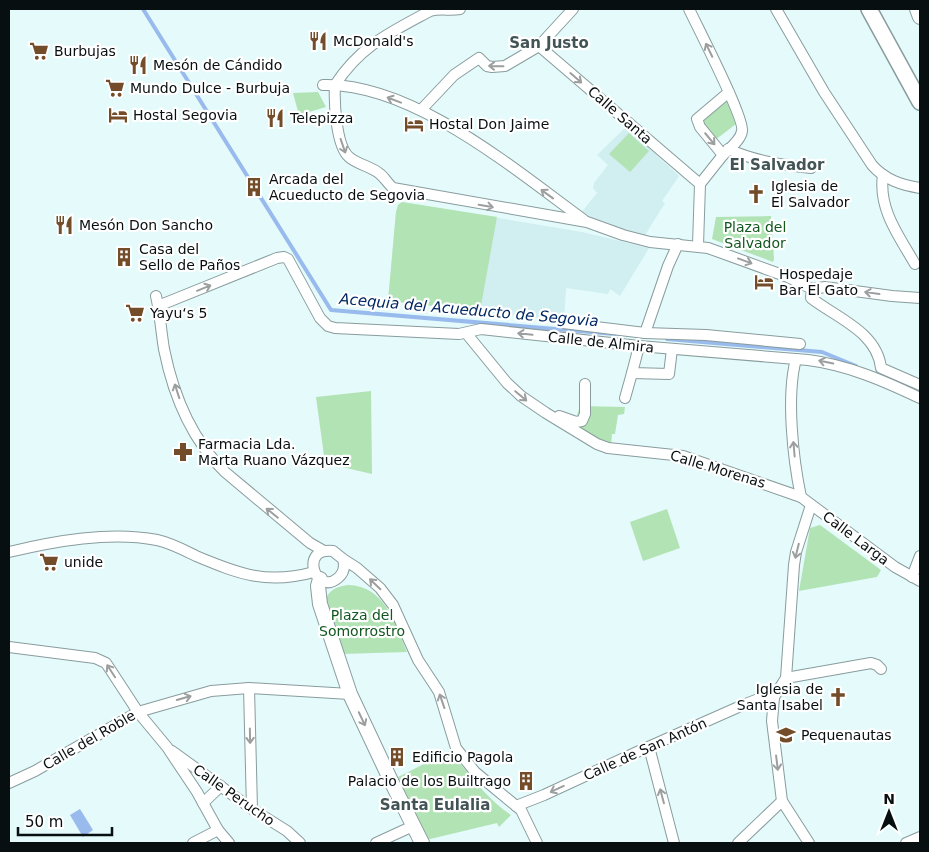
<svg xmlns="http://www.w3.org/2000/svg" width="929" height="852" viewBox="0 0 929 852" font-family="'DejaVu Sans',sans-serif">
	<rect width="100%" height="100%" fill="#e4fafb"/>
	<g fill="#d1eef1">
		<polygon points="626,127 679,176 662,201 665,203 645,235 599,224 581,213 597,193 593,188 594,183 608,165 597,155"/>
		<polygon points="402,202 582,232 649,248 620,296 610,289 608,294 566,288 564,321 388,301 396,212 398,205"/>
	</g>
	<g fill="#b2e3b4">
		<polygon points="318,92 326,107 299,115 293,93"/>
		<polygon points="723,101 729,103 736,124 715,140 700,118"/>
		<polygon points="629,133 649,151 630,172 609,154"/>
		<polygon points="402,202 497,217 480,311 388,301 396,212 398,205"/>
		<polygon points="771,216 774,259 773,262 712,239 716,217"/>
		<polygon points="371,391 372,474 325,463 316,397"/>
		<polygon points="580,406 625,407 624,414 618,415 615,434 612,434 611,445 574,425"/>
		<polygon points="667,509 680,548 643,561 630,522"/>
		<polygon points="820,525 881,570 877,577 799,591 810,528"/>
		<path d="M348 585C385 586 395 623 407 652L341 654 325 602C328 590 336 587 348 585Z"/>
		<path d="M450 751C467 772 488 800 511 815L499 827 497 823 426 840 394 779Z"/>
	</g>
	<polygon fill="#98baed" points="80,809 93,830 83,837 70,815"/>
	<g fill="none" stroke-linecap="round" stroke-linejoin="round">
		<g stroke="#98baed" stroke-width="4">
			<polyline points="143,9 331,310 615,334"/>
			<polyline points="667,339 822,352 856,366"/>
		</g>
		<g stroke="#899c9e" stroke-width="12">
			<g id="street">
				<path d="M689 9C697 26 745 119 742 131 741 140 729 149 723 155L700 127 697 119 729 92"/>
				<path d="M776 9 824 92 872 165C885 180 902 185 920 188"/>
				<polyline points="539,46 700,184"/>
				<path d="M323 85C412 82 515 170 584 220"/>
				<path d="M335 85C334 102 336 146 349 157 358 165 371 166 380 174 385 178 388 184 393 188L587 222 623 235 650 242 708 248 788 277 812 289"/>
				<path d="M335 85C360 46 391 32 430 11 440 8 450 11 460 9"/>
				<polyline points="421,110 454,75 479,58 487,66 492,67 505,66 539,46 573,9"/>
				<path d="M728 149C755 161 781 165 811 168"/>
				<path d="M883 175C878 209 899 236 915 264"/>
				<polyline points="698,245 700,184 723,155"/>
				<path d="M812 289 811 298C837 318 877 332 881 368L920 385"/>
				<polyline points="812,289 825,287 892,296 920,298"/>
				<path d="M156 296C160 313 161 331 164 349 173 394 192 440 225 472L310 543 324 551"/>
				<path d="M158 306 277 258 284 257 288 259 320 318 328 326 335 328 459 334 481 329 639 346 808 360C848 365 884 381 920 398"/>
				<polyline points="563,323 645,333 706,335 800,344"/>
				<polyline points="466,333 507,383 521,396 546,413 597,444 608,448 683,456 801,497 895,567 920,581"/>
				<polyline points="645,333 668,266 678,244"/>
				<polyline points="639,346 632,373 669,374 672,349"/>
				<path d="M796 359C786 396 793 459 801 497"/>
				<polyline points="625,398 632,373"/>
				<polyline points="559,416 576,422 582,421 585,414 585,384"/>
				<path d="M9 552C55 541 110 531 157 540 171 543 184 550 196 556 239 574 267 585 314 572"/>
				<path d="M343 559C345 566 344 573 338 578 315 597 299 546 333 551L343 559 357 568 380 588 393 605 418 660 439 692 456 748 475 772 521 810 537 843"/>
				<polyline points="912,577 920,556"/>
				<polyline points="9,647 95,658 106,663 138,712 167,747 197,792 218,830 229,843"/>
				<polyline points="786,678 871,663 877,665 881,669"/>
				<polyline points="249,688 252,809"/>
				<polyline points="649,747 674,843"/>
				<polyline points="172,751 252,809 287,831 300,843"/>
				<polyline points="9,783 35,771 138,712 211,691 249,688 350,694"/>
				<polyline points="203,803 221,786"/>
				<polyline points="516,806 544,795 637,752 743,705 761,698 774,697"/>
				<polyline points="193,843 218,830"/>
				<polyline points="376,843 413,826"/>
				<polyline points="738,843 782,801"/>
				<polyline points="809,843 782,801 772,721 774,697 786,678 794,565 796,552 811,505"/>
				<polyline points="906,843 920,837"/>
			</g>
		</g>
		<g stroke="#899c9e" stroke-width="16">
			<g id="secondary">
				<polyline points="917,9 920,17"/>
				<polyline points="320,579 318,586 320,604 350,694 391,781 422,843"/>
			</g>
		</g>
		<g stroke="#899c9e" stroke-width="18">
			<polyline id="primary" points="869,9 920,102"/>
		</g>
		<use href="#street" stroke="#fff" stroke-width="10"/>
		<use href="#secondary" stroke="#fff" stroke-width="14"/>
		<use href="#primary" stroke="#fff" stroke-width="15"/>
	</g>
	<defs><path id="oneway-shaft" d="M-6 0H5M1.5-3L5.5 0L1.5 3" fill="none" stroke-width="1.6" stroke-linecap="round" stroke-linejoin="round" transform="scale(1.25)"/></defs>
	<g stroke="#9c9f9f">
		<use href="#oneway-shaft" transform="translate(709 50) rotate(-116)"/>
		<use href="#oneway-shaft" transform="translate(496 66) rotate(-179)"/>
		<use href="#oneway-shaft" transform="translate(576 78) rotate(41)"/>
		<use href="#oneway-shaft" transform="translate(394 100) rotate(-159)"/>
		<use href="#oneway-shaft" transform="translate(710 139) rotate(50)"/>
		<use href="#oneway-shaft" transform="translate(343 146) rotate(71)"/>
		<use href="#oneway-shaft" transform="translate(547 194) rotate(-144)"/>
		<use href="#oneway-shaft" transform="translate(486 206) rotate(10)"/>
		<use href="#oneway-shaft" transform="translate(745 261) rotate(20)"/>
		<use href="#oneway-shaft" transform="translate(204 288) rotate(-22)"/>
		<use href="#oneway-shaft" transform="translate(872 293) rotate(-172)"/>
		<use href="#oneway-shaft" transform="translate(525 334) rotate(-174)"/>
		<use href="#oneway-shaft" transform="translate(826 362) rotate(-169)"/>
		<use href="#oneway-shaft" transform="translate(177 391) rotate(-108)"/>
		<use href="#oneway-shaft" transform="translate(521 396) rotate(40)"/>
		<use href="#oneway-shaft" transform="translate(794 449) rotate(-95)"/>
		<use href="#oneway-shaft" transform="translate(272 513) rotate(-141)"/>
		<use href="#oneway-shaft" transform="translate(797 551) rotate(104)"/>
		<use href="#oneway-shaft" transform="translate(375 584) rotate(-136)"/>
		<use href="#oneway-shaft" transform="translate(111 671) rotate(-123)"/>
		<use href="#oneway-shaft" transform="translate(184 698) rotate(-16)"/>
		<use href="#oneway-shaft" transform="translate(442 701) rotate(-109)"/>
		<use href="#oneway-shaft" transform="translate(362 719) rotate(65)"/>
		<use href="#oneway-shaft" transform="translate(250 736) rotate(89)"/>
		<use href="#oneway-shaft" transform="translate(777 763) rotate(83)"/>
		<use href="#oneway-shaft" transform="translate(557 789) rotate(155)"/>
		<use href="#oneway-shaft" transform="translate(662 796) rotate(-105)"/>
	</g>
	<defs>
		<g id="restaurant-bare" transform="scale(1.5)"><path d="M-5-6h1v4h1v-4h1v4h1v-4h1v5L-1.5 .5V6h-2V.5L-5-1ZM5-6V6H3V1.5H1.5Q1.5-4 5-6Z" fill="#734c29" stroke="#fff" stroke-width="2.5" paint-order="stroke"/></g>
		<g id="supermarket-bare" transform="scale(1.5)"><path d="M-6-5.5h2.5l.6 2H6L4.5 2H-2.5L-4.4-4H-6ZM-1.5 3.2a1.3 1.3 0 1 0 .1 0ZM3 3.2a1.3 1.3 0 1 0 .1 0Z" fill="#734c29" stroke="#fff" stroke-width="2.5" paint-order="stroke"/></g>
		<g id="hotel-bare" transform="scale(1.5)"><path d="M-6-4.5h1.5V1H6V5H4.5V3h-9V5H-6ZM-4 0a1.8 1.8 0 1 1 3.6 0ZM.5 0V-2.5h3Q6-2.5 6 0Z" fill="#734c29" stroke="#fff" stroke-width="2.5" paint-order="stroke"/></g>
		<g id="building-bare" transform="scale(1.5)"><path d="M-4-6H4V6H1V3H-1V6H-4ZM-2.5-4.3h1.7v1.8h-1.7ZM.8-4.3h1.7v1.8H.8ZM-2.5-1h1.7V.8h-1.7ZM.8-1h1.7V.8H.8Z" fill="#734c29" stroke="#fff" stroke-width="2.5" paint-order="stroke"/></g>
		<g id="church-bare" transform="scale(1.5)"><path d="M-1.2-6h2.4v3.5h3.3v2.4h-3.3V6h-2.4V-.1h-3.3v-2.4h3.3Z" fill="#734c29" stroke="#fff" stroke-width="2.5" paint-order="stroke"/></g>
		<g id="pharmacy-bare" transform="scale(1.5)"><path d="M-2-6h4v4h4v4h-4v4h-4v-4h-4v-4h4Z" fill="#734c29" stroke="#fff" stroke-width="2.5" paint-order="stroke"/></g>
		<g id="school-bare" transform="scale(1.5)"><path d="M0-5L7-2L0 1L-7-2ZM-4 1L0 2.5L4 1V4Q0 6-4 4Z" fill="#734c29" stroke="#fff" stroke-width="2.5" paint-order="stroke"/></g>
	</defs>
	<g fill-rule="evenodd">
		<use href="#restaurant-bare" x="318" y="41"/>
		<use href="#supermarket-bare" x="39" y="51"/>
		<use href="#restaurant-bare" x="138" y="65"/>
		<use href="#supermarket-bare" x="115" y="88"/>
		<use href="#hotel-bare" x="118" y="115"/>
		<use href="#restaurant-bare" x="275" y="118"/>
		<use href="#hotel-bare" x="414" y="124"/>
		<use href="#building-bare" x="254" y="187"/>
		<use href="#church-bare" x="756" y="194"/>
		<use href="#restaurant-bare" x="64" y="225"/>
		<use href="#building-bare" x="124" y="257"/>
		<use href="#hotel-bare" x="764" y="282"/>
		<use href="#supermarket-bare" x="135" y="313"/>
		<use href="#pharmacy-bare" x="183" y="452"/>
		<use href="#supermarket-bare" x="49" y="562"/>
		<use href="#church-bare" x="838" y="697"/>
		<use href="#school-bare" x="786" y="735"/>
		<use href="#building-bare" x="397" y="757"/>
		<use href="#building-bare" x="526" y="781"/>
	</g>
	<g text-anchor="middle" stroke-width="4.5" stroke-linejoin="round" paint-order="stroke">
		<g font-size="14" fill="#080f10" stroke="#fff" text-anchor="start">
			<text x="333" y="46">McDonald's</text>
			<text x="54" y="56">Burbujas</text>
			<text x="153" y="70">Mesón de Cándido</text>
			<text x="130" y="93">Mundo Dulce - Burbuja</text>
			<text x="133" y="120">Hostal Segovia</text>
			<text x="290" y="123">Telepizza</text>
			<text x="429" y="129">Hostal Don Jaime</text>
			<text x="269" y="184">Arcada del<tspan x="269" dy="16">Acueducto de Segovia</tspan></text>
			<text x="771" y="191">Iglesia de<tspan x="771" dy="16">El Salvador</tspan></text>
			<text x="79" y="230">Mesón Don Sancho</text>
			<text x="139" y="254">Casa del<tspan x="139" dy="16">Sello de Paños</tspan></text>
			<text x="779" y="279">Hospedaje<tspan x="779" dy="16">Bar El Gato</tspan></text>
			<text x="150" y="318">Yayu‘s 5</text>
			<text x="198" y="449">Farmacia Lda.<tspan x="198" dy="16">Marta Ruano Vázquez</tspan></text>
			<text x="64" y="567">unide</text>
			<text x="823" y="694" text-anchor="end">Iglesia de<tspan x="823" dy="16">Santa Isabel</tspan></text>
			<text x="801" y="740">Pequenautas</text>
			<text x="412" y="762">Edificio Pagola</text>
			<text x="511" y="786" text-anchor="end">Palacio de los Builtrago</text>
		</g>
		<g font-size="14" fill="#080f10" stroke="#fff">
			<text transform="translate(620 115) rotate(41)" y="5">Calle Santa</text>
			<text transform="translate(601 342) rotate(6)" y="5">Calle de Almira</text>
			<text transform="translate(718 469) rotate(17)" y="5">Calle Morenas</text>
			<text transform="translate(856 538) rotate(37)" y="5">Calle Larga</text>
			<text transform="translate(89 740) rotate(-30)" y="5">Calle del Roble</text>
			<text transform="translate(645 749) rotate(-24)" y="5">Calle de San Antón</text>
			<text transform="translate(234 795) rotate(35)" y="5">Calle Perucho</text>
		</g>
		<g font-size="14" fill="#11571e" stroke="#fff">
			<text x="755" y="232">Plaza del<tspan x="755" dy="16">Salvador</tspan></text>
			<text x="362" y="620">Plaza del<tspan x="362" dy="16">Somorrostro</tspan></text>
		</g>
		<g font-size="15" font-weight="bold" fill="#425455" stroke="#fff">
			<text x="549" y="48">San Justo</text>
			<text x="777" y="170">El Salvador</text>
			<text x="435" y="810">Santa Eulalia</text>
		</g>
		<g font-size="15" font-style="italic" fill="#002863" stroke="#fff">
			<text transform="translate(469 310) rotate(5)" y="5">Acequia del Acueducto de Segovia</text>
		</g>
	</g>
	<rect width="929" height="852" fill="none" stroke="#080f10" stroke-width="20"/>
	<g transform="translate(889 812)" stroke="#ffffff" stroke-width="4" paint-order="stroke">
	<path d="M0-4L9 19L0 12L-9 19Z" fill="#080f10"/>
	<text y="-8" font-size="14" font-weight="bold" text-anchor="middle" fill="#080f10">N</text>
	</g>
	<path d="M18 827v8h94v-8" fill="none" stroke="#080f10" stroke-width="2.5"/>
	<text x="25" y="827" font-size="15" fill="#080f10" stroke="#ffffff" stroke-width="4" paint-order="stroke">50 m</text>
</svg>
